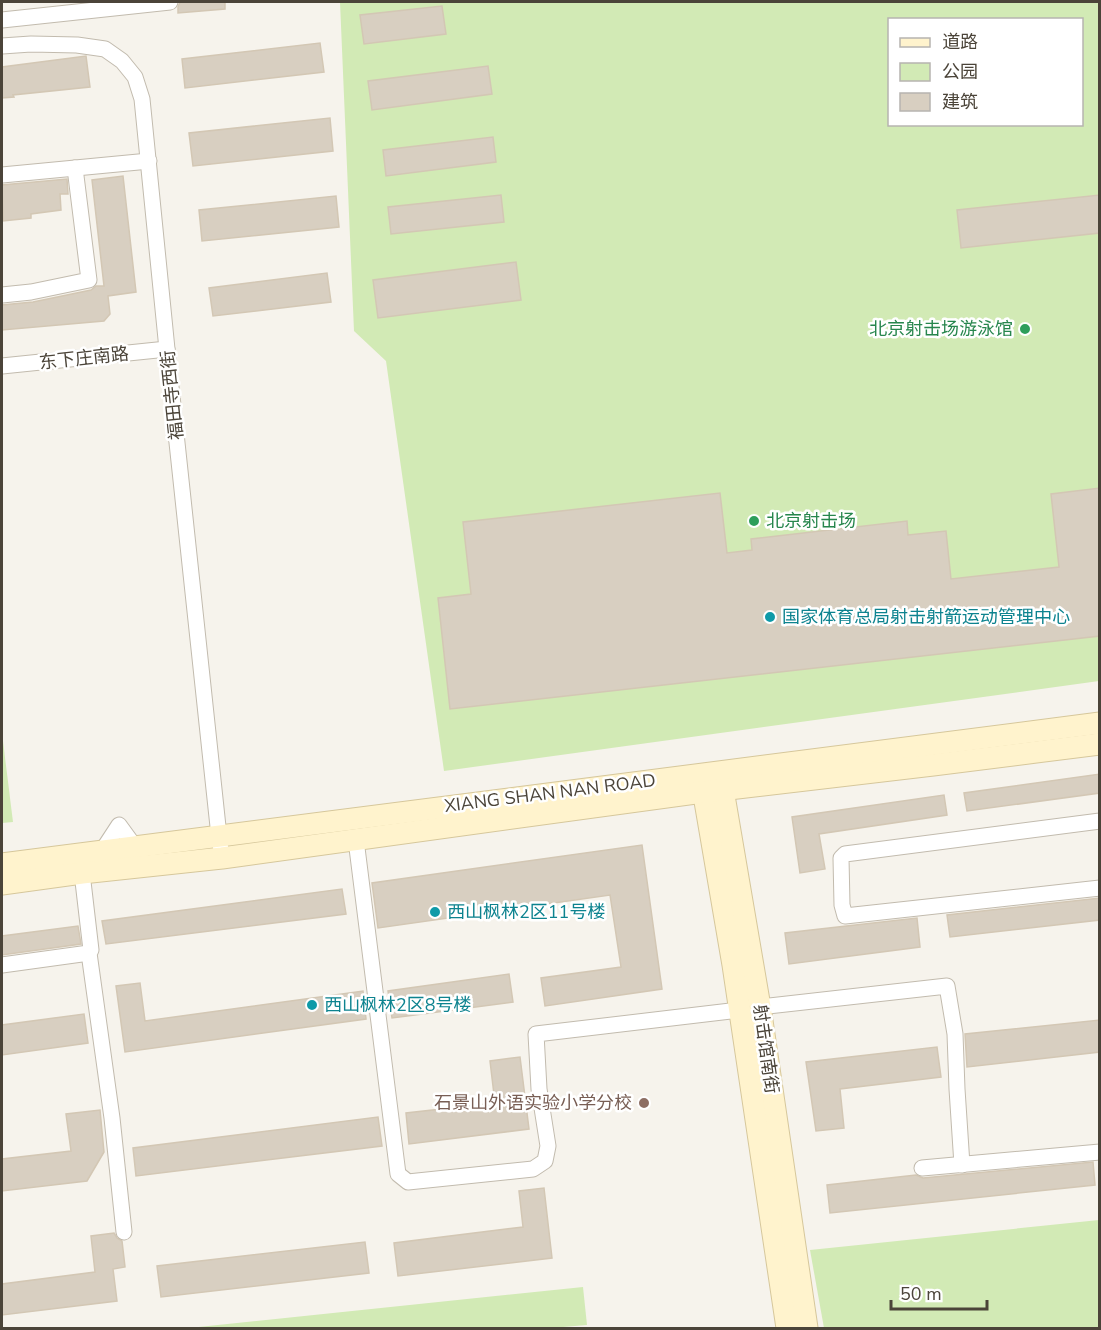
<svg xmlns="http://www.w3.org/2000/svg" width="1101" height="1330" viewBox="0 0 1101 1330" font-family="'Nunito Sans','Noto Sans SC',sans-serif">
	<rect width="100%" height="100%" fill="#f6f3ec"/>
	<g fill="#d2eab5" fill-rule="evenodd">
		<path d="M340 2H1099V681L444 771 386 361 354 331ZM890 20H1082V124H890Z"/>
		<polygon points="2,733 13,822 2,823"/>
		<polygon points="1099,1220 1099,1328 824,1328 810,1250"/>
		<polygon points="583,1287 587,1325 551,1328 189,1328"/>
	</g>
	<g fill="#d8cfc1" stroke="#d3c7b4" stroke-width="1.5">
		<polygon points="180,2 225,2 225,9 178,13 178,7"/>
		<polygon points="442,6 446,34 364,44 360,15"/>
		<polygon points="320,43 324,72 185,88 182,59"/>
		<polygon points="86,56 90,87 13,95 14,97 2,98 2,67"/>
		<polygon points="488,66 492,94 372,110 368,81"/>
		<polygon points="330,118 333,151 193,166 189,133"/>
		<polygon points="493,137 496,162 386,176 383,150"/>
		<polygon points="123,176 136,292 108,296 110,314 104,321 2,330 2,305 33,302 91,290 96,286 104,286 92,180"/>
		<polygon points="67,179 68,194 60,194 61,210 31,214 31,218 3,221 2,185"/>
		<polygon points="501,195 504,222 391,234 388,207"/>
		<polygon points="1100,195 1100,233 961,248 957,210"/>
		<polygon points="336,196 339,227 202,241 199,210"/>
		<polygon points="516,262 521,300 378,318 373,280"/>
		<polygon points="327,273 331,302 213,316 209,288"/>
		<polygon points="1100,488 1100,636 450,709 438,598 471,594 463,522 720,493 727,553 752,550 751,539 907,521 908,535 946,531 951,579 1059,567 1051,494"/>
		<polygon points="1100,774 1100,793 967,811 964,793"/>
		<polygon points="944,795 947,815 819,834 825,869 800,873 792,817"/>
		<polygon points="642,845 662,989 545,1006 541,978 621,967 610,895 378,928 372,883"/>
		<polygon points="342,889 346,914 106,944 102,921"/>
		<polygon points="1100,898 1100,920 950,937 947,915"/>
		<polygon points="917,918 920,947 789,964 785,933"/>
		<polygon points="78,926 81,944 2,955 2,936"/>
		<polygon points="509,974 513,1002 392,1018 388,991"/>
		<polygon points="140,983 145,1021 363,991 366,1019 125,1052 116,986"/>
		<polygon points="84,1014 88,1043 2,1055 2,1025"/>
		<polygon points="1100,1020 1100,1052 967,1067 965,1034"/>
		<polygon points="937,1047 941,1077 840,1089 844,1128 816,1131 806,1062"/>
		<polygon points="520,1057 529,1129 409,1144 406,1113 495,1103 490,1061"/>
		<polygon points="100,1110 104,1152 87,1181 2,1191 2,1159 71,1151 66,1114"/>
		<polygon points="378,1117 382,1146 136,1176 133,1148"/>
		<polygon points="1093,1162 1095,1185 830,1213 827,1185 916,1175 923,1178"/>
		<polygon points="544,1188 552,1258 398,1276 394,1243 523,1227 519,1191"/>
		<polygon points="114,1233 117,1238 122,1241 125,1267 113,1269 117,1301 2,1315 2,1284 95,1272 91,1236"/>
		<polygon points="365,1242 369,1273 161,1297 157,1266"/>
	</g>
	<g fill="none" stroke-linecap="round" stroke-linejoin="round">
		<g stroke="#c2bbae" stroke-width="17">
			<g id="street">
				<polyline points="2,20 170,2"/>
				<polyline points="2,46 31,44 77,45 105,49 122,61 135,77 142,99 167,349 219,836 222,858"/>
				<polyline points="2,175 149,161"/>
				<polyline points="2,295 31,292 89,280 75,168"/>
				<polyline points="2,366 167,349"/>
				<polyline points="1100,821 845,854 841,858 842,905 845,916 1100,888"/>
				<polyline points="356,840 398,1174 408,1182 533,1169 545,1161 548,1146 539,1089 536,1034 739,1010"/>
				<polyline points="102,851 119,825 135,847"/>
				<polyline points="82,873 91,950 89,953 112,1118 124,1232"/>
				<polyline points="2,965 89,953"/>
				<polyline points="760,1007 947,986 955,1034 957,1089 962,1165"/>
				<polyline points="922,1168 1100,1152"/>
			</g>
		</g>
		<g stroke="#d6c79b" stroke-width="23">
			<g id="secondary">
				<polyline points="701,778 733,965 787,1328"/>
				<polyline points="721,778 760,1007 807,1328"/>
				<polyline points="2,864 1100,723"/>
				<polyline points="2,884 82,873 222,858 703,792 933,765 1100,744"/>
			</g>
		</g>
		<use href="#street" stroke="#fff" stroke-width="15"/>
		<use href="#secondary" stroke="#fff3cd" stroke-width="21"/>
	</g>
	<g fill="#2e9e5b" stroke="#fff" stroke-width="2">
		<circle cx="1025" cy="329" r="6"/>
		<circle cx="754" cy="521" r="6"/>
	</g>
	<g fill="#0f9aa8" stroke="#fff" stroke-width="2">
		<circle cx="770" cy="617" r="6"/>
		<circle cx="435" cy="912" r="6"/>
		<circle cx="312" cy="1005" r="6"/>
	</g>
	<circle fill="#8d6e63" stroke="#fff" stroke-width="2" cx="644" cy="1103" r="6"/>
	<g text-anchor="middle" stroke-width="5" stroke-linejoin="round" paint-order="stroke">
		<g font-size="18" fill="#27864d" stroke="#fff" text-anchor="end">
			<text x="1013" y="335">北京射击场游泳馆</text>
			<text x="766" y="527" text-anchor="start">北京射击场</text>
		</g>
		<g font-size="18" fill="#4b4439" stroke="#fff">
			<text transform="translate(84 358) rotate(-6)" y="6">东下庄南路</text>
			<text transform="translate(172 395) rotate(-96)" y="6">福田寺西街</text>
			<text transform="translate(550 793) rotate(-7)" y="6">XIANG SHAN NAN ROAD</text>
			<text transform="translate(766 1049) rotate(82)" y="6">射击馆南街</text>
		</g>
		<g font-size="18" fill="#0d838f" stroke="#fff" text-anchor="start">
			<text x="782" y="623">国家体育总局射击射箭运动管理中心</text>
			<text x="447" y="918">西山枫林2区11号楼</text>
			<text x="324" y="1011">西山枫林2区8号楼</text>
		</g>
		<g font-size="18" fill="#785e54" stroke="#fff" text-anchor="end">
			<text x="632" y="1109">石景山外语实验小学分校</text>
		</g>
	</g>
	<rect width="1101" height="1330" fill="none" stroke="#4b4439" stroke-width="6"/>
	<rect x="888" y="18" width="195" height="108" fill="#ffffff" stroke="#b7b4b0" stroke-width="1.5"/>
	<rect x="900" y="38" width="30" height="9" fill="#fff3cd" stroke="#b7b4b0" stroke-width="1.5"/>
	<text x="942" y="48" font-size="18" fill="#4b4439">道路</text>
	<rect x="900" y="63" width="30" height="18" fill="#d2eab5" stroke="#b7b4b0" stroke-width="1.5"/>
	<text x="942" y="78" font-size="18" fill="#4b4439">公园</text>
	<rect x="900" y="93" width="30" height="18" fill="#d8cfc1" stroke="#b7b4b0" stroke-width="1.5"/>
	<text x="942" y="108" font-size="18" fill="#4b4439">建筑</text>
	<path d="M891 1300v9h96v-9" fill="none" stroke="#4b4439" stroke-width="3"/>
	<text x="900" y="1300" font-size="18" fill="#4b4439" stroke="#ffffff" stroke-width="4.5" paint-order="stroke">50 m</text>
</svg>
